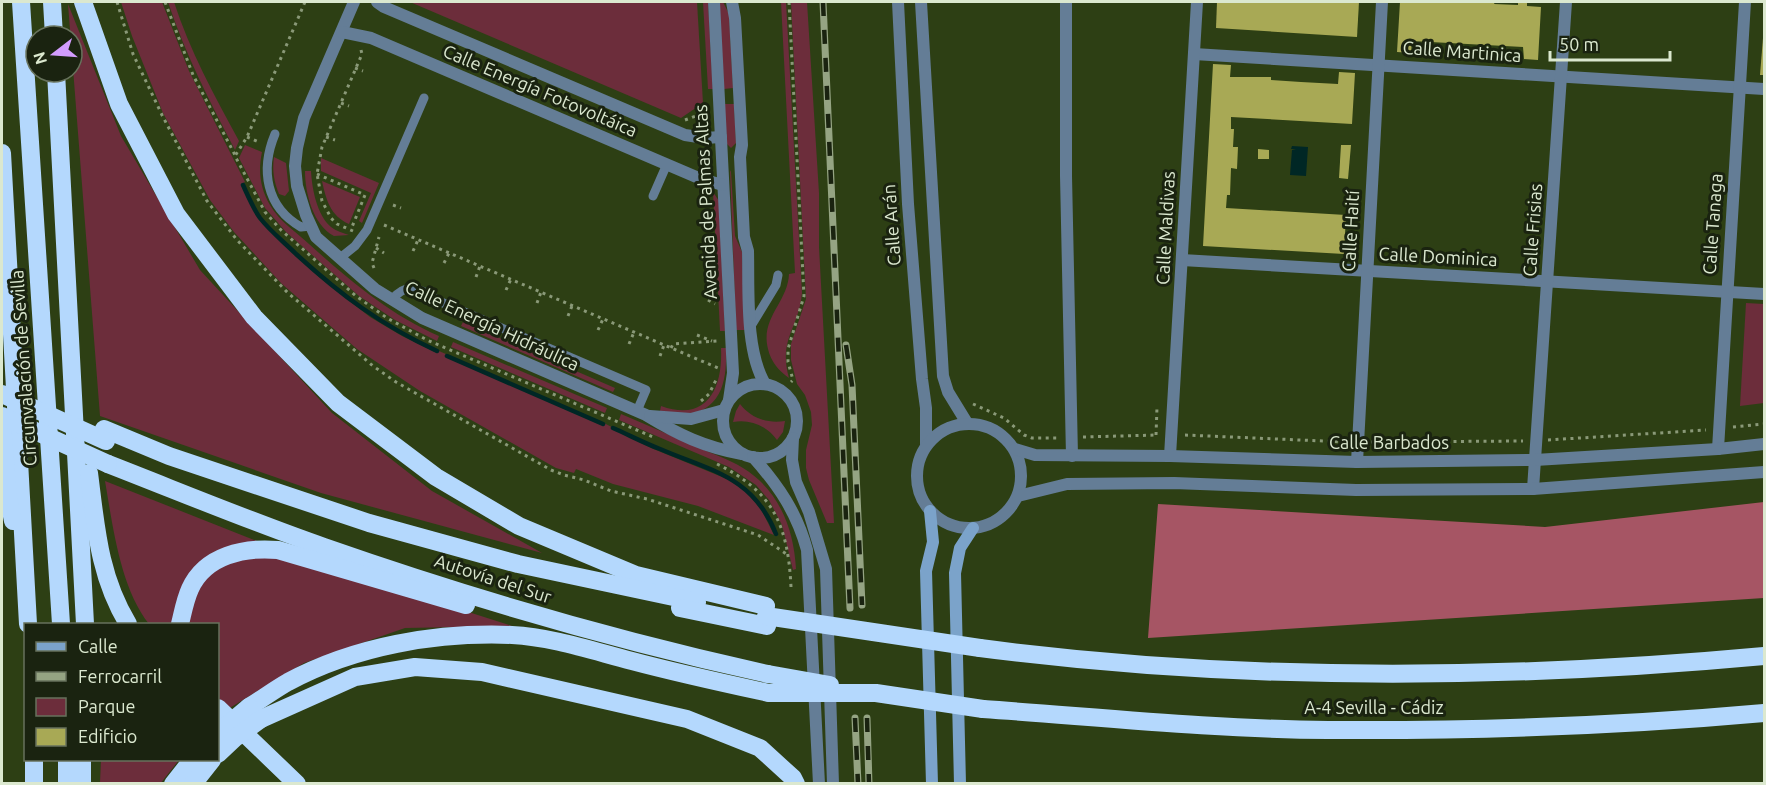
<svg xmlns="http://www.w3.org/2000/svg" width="1766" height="785" viewBox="0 0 1766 785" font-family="Ubuntu,sans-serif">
	<rect width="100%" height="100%" fill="#2d3f14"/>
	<g fill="#6c2d3b">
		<polygon points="121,2 162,2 189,71 245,182 241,184 257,216 266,227 319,277 370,317 402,336 437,353 439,351 448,355 447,357 603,425 604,423 651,448 732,481 746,492 761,509 774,535 698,506 613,484 576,469 574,473 556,468 420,391 357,349 282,284 234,232 210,200 163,113 132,36"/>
		<path d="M168 2H174C190 51 214 95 239 141L235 150C210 102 185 54 168 2Z"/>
		<polygon points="410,2 697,2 703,103 681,118"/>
		<polygon points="703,2 708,2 713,89 708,89"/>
		<polygon points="719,2 723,2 729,14 733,88 724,89"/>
		<path d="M781 2H786L802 293C799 328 778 339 789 378 779 371 771 362 768 349 760 318 788 302 789 274L795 273Z"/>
		<polygon points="791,2 807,2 819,193 819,247 834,523 827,523 809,480 806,468 806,450 812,425 811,412 805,395 797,384 791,360 791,344 806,299"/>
		<polygon points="68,4 121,136 200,270 332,413 432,491 542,553 321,493 100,416"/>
		<polygon points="724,104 734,104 736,143 731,148 727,144"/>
		<path d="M245 145 262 152C258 171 260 188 270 205 279 221 296 232 309 244 349 280 389 314 439 336L437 341 395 320 359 296 286 232 265 208 239 158Z"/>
		<path d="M274 157 286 163 289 191 285 196 279 194C274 182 272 170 274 157Z"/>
		<polygon points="321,158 379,183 362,223 359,221 371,193 321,171"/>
		<polygon points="730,170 731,172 735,236 742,252 746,330 736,330"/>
		<path d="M305 171H311C312 189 317 215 331 227 336 231 343 233 349 235L334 236C313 225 305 193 305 171Z"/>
		<path d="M322 181 360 197 349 224C330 216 326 199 322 181Z"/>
		<polygon points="713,192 719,201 725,331 720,331"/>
		<polygon points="1746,303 1764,304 1764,403 1740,406"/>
		<polygon points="463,322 615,388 613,392 461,326"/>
		<polygon points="453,342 607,408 605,413 451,347"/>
		<path d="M721 348H726C727 376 724 409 688 414 679 415 668 412 660 411L661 406C708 423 723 387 721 348Z"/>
		<path d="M740 404C751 418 767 424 785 421L783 432 777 440C767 426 751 419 733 422L736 411Z"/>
		<path d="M621 414C647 425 672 436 697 447 712 454 729 459 743 468 779 490 794 529 796 569L793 570 782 525 769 500 756 485 729 467 619 420Z"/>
		<path d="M105 481 305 560 512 626 405 628 304 663 228 709 218 700V624H149C120 587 113 527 105 481Z"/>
		<polygon points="101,760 179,760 160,784 100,783"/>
	</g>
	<polygon fill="#a65564" points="1764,502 1764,598 1148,638 1158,504 1545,527"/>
	<polygon fill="#002725" points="1292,146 1308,147 1306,176 1290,175 1292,150 1296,149 1291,149"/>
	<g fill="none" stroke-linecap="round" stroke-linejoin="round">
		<g stroke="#002725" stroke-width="4.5">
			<path d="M243 185C248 196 253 208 260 218 270 231 284 242 296 254 342 296 381 325 437 351"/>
			<polyline points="447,356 603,424"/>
			<path d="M613 428C629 435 644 443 660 449 711 471 753 476 776 534"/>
		</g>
	</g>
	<g fill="#a8a955">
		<polygon points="1217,2 1359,2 1357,37 1216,28"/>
		<polygon points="1400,2 1485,3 1485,2 1495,2 1494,4 1518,5 1518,2 1527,2 1527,6 1541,7 1538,60 1524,59 1523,47 1412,41 1411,53 1397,52"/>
		<polygon points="1763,38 1764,38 1764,75 1760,75"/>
		<polygon points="1213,64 1231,65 1230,77 1271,77 1271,80 1301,82 1338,84 1339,72 1355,73 1352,124 1231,117 1231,129 1234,129 1233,147 1238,147 1237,169 1231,168 1230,195 1227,195 1226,208 1346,215 1344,254 1203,246"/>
		<polygon points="1341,145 1351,145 1348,179 1339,178"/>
		<polygon points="1258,149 1269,150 1269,159 1258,159"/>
	</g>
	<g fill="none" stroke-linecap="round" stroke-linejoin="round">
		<g stroke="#8a9978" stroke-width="3" stroke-dasharray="3 4.5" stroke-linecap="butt">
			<polyline points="117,2 133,54 162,115 207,201 237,240 288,293 373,366 396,382 551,470 564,475 584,480 611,491 647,499 758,535 788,555"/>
			<polyline points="165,2 193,75 235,155"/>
			<polyline points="305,2 247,137 235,156 265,212 281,230 356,296 387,318 427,340 653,437"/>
			<polyline points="789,2 804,296 788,349 788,362 793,380 791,382"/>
			<polyline points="355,68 363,71"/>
			<polyline points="341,103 349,106"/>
			<polyline points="685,120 696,116 705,105"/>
			<polyline points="247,137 259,142"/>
			<polyline points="326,137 335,140"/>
			<polyline points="700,150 700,164"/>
			<polyline points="317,174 365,195 352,227"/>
			<polyline points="393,205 401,208"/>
			<polyline points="703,217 711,220"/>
			<polyline points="384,225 718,368"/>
			<polyline points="353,231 337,224 331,218 322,201 317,174 322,147 362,54 361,50"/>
			<polyline points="376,248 384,253"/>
			<polyline points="413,251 418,240"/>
			<polyline points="706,259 713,262"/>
			<polyline points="444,263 449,253"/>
			<polyline points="374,268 372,263 379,237"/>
			<polyline points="476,277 480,266"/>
			<polyline points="506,290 511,279"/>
			<polyline points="708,300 715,304"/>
			<polyline points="537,303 541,292"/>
			<polyline points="568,316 572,306"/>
			<polyline points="598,330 603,319"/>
			<polyline points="697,335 712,341"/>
			<polyline points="629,344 634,332"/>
			<polyline points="671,348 673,344 717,341"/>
			<polyline points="660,356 664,345"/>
			<polyline points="701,401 709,394 717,378"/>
			<polyline points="973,404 1004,418 1024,435 1032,438 1059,438"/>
			<polyline points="1733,427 1764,424"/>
			<polyline points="1156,435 1157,407"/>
			<polyline points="1185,435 1346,442"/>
			<polyline points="1083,437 1158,435"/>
			<polyline points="1548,440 1706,430"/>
			<polyline points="1371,442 1523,441"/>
			<path d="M717 464C774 492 788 526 791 587"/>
		</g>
		<g stroke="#647d96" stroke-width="9">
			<path d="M275 134C260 170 266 207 301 227L311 226"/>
			<polyline points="653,196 667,164"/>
			<polyline points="340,258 355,246 367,230 424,98"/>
			<path d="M391 300C410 279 420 290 441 302L646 390 637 411"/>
			<polyline points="751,326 776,285 778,275"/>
		</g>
		<g stroke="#647d96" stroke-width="12">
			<polyline points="1066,2 1066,176 1072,456"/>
			<polyline points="1194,54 1764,89"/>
			<polyline points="1182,260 1764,294"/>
			<polyline points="1718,449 1745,2"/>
			<polyline points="1357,462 1382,2"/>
		</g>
		<g stroke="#647d96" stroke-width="12">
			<path d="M354 2 304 118 297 148 295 166 297 186 306 215 316 237 375 289 422 318 646 415C679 435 704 447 742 454"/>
			<polyline points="377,2 384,7 685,135 705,138 721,137"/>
			<polyline points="714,2 733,373 729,400"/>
			<path d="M732 2 735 18 742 145 740 157 744 237 748 251C749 291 745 350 765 384"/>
			<polyline points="342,32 371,38 701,179 723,185"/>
			<polyline points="650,416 691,419 724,410"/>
			<polyline points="1170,456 1197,2"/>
			<polyline points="1533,489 1566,2"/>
		</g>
		<g stroke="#647d96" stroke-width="12">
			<polyline points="898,2 908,204 922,379 926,408 926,444"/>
			<polyline points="921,2 943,376 948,392 967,423"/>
			<circle cx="760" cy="421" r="37"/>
			<circle cx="969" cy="476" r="52"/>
			<polyline points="793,438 792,460 796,482 809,512 826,569 833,784"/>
			<polyline points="1015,449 1035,455 1170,456 1357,462 1535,460 1718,449 1764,444"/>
			<path d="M753 457C779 486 797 513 807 550L819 784"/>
			<polyline points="1018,496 1067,484 1174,483 1356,490 1533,489 1764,472"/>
		</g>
		<g stroke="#7ba3ca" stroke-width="12">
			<polyline points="930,511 933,542 926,571 932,784"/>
			<polyline points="960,784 955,573 960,548 973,528"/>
		</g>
		<g stroke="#b4d8fd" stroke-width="18">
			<polyline points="21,2 61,624"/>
			<polyline points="52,2 54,36"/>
			<polyline points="83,2 119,104 176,214 254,317 338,403 436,477 519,526 636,575 766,606"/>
			<polyline points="56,72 85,624"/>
			<polyline points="2,153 28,624"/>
			<polyline points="2,422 8,496 13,521"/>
			<polyline points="104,429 169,456 369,523 518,564 697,602"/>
			<path d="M108 464C180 492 252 522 324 547 470 598 618 641 768 674"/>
			<path d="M89 473C96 528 99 576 128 624"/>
			<polyline points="680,608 767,626"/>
			<path d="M180 624C183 612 185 600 190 589 205 555 245 547 278 550L466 605"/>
			<path d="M980 648C1240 682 1504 680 1764 656"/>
			<path d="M249 707C262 699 274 690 288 682 355 646 436 632 512 635 552 637 593 651 632 661 677 673 723 683 769 693"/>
			<polyline points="218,708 297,784"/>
			<path d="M983 709C1098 717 1213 729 1328 730 1474 731 1619 726 1764 713"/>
			<polyline points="261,719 355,677 415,667 482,672 687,719 760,748 793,778 796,784"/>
			<polyline points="34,784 34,760"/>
			<polyline points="67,784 67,760"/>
			<polyline points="82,784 82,760"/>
			<polyline points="173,784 192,760"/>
			<polyline points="193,784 212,760"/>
		</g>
		<g stroke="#95a483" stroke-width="7">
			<g id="rail">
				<polyline points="823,2 850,608"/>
				<polyline points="846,345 852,385 862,605"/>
				<polyline points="855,718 858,784"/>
				<polyline points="867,718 869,784"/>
			</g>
		</g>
		<use href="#rail" stroke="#1a2310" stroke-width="4.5" stroke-dasharray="14" stroke-linecap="butt"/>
		<g stroke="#b4d8fd" stroke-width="18">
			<polyline points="2,394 106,441"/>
			<polyline points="2,416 108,464"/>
			<polyline points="766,616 980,648"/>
			<polyline points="768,674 830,685"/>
			<polyline points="769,693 876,693 983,709"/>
			<polyline points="218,733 249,707"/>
			<polyline points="218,754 235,738 261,719"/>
		</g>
	</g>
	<g text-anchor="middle" stroke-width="6" stroke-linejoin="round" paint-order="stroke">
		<g font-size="18" fill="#dbe8cf" stroke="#1a2310">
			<text transform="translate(1462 52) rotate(4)" y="6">Calle Martinica</text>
			<text transform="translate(540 91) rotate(23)" y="6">Calle Energía Fotovoltáica</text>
			<text transform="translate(706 202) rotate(-93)" y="6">Avenida de Palmas Altas</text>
			<text transform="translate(1713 224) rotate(-86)" y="6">Calle Tanaga</text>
			<text transform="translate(892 225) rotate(-94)" y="6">Calle Arán</text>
			<text transform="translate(1166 228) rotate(-87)" y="6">Calle Maldivas</text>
			<text transform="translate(1533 230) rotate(-86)" y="6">Calle Frisias</text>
			<text transform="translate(1351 231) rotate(-87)" y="6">Calle Haití</text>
			<text transform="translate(1438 257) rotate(3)" y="6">Calle Dominica</text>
			<text transform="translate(492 326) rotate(25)" y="6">Calle Energía Hidráulica</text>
			<text transform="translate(24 368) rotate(-94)" y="6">Circunvalación de Sevilla</text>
			<text x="1389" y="449">Calle Barbados</text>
			<text transform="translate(493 579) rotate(18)" y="6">Autovía del Sur</text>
			<text x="1374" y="714">A-4 Sevilla - Cádiz</text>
		</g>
	</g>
	<rect width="1766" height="785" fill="none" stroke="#dbe8cf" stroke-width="6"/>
	<rect x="24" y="623" width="195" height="138" fill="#1a2310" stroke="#67725c" stroke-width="1.5"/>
	<rect x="36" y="642" width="30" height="9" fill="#7ba3ca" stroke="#67725c" stroke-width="1.5"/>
	<text x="78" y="653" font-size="18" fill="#dbe8cf">Calle</text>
	<rect x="36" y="672" width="30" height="9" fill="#95a483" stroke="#67725c" stroke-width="1.5"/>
	<text x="78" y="683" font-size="18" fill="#dbe8cf">Ferrocarril</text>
	<rect x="36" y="698" width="30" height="18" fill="#6c2d3b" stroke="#67725c" stroke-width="1.5"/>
	<text x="78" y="713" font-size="18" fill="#dbe8cf">Parque</text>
	<rect x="36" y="728" width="30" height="18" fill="#a8a955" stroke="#67725c" stroke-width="1.5"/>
	<text x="78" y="743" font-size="18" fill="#dbe8cf">Edificio</text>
	<g transform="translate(54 54) rotate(253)"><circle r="28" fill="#1a2310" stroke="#67725c" stroke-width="1.5"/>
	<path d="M0-4.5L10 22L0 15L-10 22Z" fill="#d29cfd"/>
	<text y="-9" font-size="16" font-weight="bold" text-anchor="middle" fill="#dbe8cf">N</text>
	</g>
	<path d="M1550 51v9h120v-9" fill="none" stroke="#dbe8cf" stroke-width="3"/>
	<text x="1559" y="51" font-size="18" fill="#dbe8cf" stroke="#1a2310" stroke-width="4.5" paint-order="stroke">50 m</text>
</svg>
